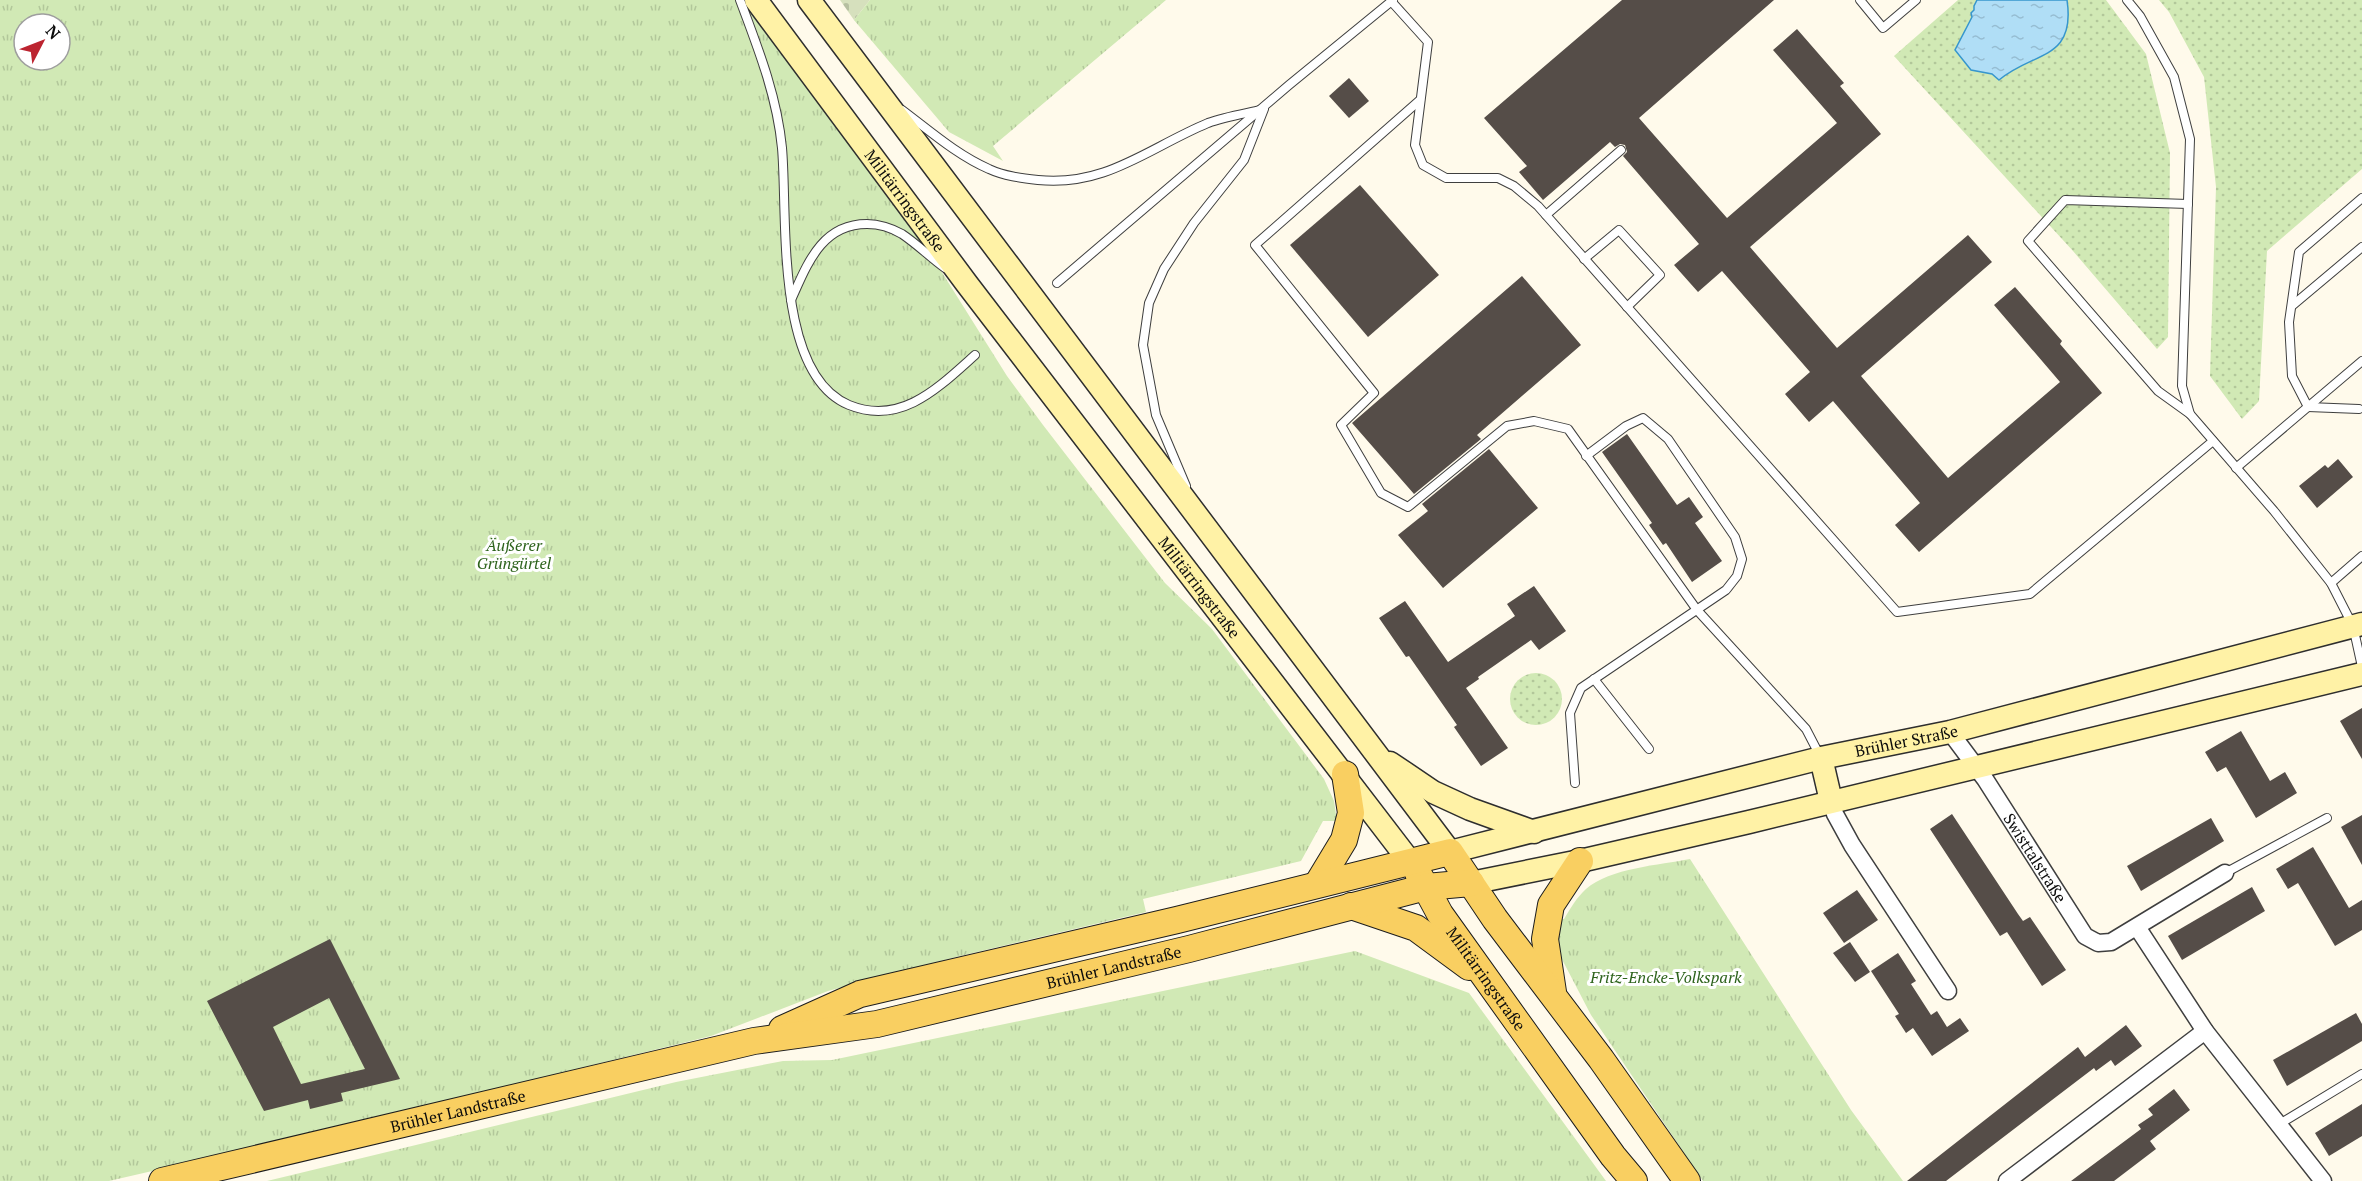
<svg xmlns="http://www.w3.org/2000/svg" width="2362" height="1181" viewBox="0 0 2362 1181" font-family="'PT Serif',serif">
	<defs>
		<pattern id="grass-dots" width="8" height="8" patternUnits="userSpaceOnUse" patternTransform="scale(1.5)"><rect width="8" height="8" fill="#d1e9b5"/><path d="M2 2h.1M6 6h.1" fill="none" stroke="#b2c79a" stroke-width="1.8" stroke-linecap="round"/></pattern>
		<pattern id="cemetery-stones" width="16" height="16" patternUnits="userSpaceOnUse" patternTransform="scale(1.5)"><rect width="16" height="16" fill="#d6e0bd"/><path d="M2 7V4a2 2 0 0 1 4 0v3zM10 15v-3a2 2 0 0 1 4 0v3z" fill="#b6bfa1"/></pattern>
		<pattern id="park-tufts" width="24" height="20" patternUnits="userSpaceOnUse" patternTransform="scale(1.5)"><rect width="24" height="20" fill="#d1e9b5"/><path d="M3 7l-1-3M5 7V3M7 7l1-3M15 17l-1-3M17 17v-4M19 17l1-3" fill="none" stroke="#b2c79a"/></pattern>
		<pattern id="water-ripples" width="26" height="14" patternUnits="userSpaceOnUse" patternTransform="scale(1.5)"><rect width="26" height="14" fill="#b0def6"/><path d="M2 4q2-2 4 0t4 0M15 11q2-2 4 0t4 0" fill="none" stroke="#96bdd2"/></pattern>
	</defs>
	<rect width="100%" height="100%" fill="#fffaeb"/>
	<g fill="url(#grass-dots)">
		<polygon points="1958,0 2106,0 2146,54 2170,153 2168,337 2157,349 2073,251 1894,56"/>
		<polygon points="2159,0 2362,0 2362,169 2267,251 2259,401 2242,419 2210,376 2216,187 2204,77 2169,12"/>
		<circle cx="1536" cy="699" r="26"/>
	</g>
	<polygon fill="url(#cemetery-stones)" points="840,0 870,0 854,20"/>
	<g fill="url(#park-tufts)" fill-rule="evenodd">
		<path d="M0 0H742L921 239 1007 376 1043 425 1165 583 1212 629 1324 779 1334 801 1337 821H1323L1301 861 1143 899 1146 912 956 957 828 991 711 1036 278 1142 109 1181H0ZM24 24H60V60H24Z"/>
		<polygon points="870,0 1166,0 993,146 1003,161 949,132 854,20"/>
		<path d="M1690 859 1851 1110 1903 1181H1703L1591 1015 1554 944V919H1564C1570 909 1577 897 1586 889 1610 868 1660 865 1690 859Z"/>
		<polygon points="1355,951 1469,993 1606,1181 267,1181 676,1082 783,1061 832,1060"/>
	</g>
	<path fill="url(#water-ripples)" stroke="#3696cd" stroke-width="1.5" d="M1977 0H2067C2076 61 2033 51 1999 80L1992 74 1971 70 1955 50 1972 17 1971 13 1974 10V6Z"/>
	<g fill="#554d48" fill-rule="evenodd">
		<polygon points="1622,0 1774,0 1639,118 1727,218 1837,123 1773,50 1797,29 1844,83 1840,86 1881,134 1750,247 1837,348 1968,235 1992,262 1861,376 1948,478 2060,382 1994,305 2015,287 2062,341 2060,344 2102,393 1919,552 1895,525 1920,503 1833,401 1809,422 1785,394 1810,372 1722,271 1698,292 1674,265 1699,244 1623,156 1627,152 1625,145 1620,144 1615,147 1610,142 1543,200 1519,172 1527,166 1484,118"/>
		<polygon points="1349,78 1369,101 1349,118 1329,96"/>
		<polygon points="1360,185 1439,275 1368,337 1290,245"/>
		<polygon points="1522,276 1581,345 1477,435 1481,439 1414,494 1352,423"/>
		<polygon points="1627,434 1677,505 1689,497 1703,517 1695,523 1722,561 1692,582 1666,543 1663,545 1649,525 1652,523 1602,452"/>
		<polygon points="1489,449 1538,508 1443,588 1398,535 1428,511 1422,504"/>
		<polygon points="2338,459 2353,477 2317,508 2299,486 2325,465 2328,468"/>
		<polygon points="1534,586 1566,631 1539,650 1531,640 1478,677 1479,679 1466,688 1508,748 1481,766 1454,727 1457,725 1409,656 1406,657 1379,618 1405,601 1448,662 1515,616 1507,604"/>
		<polygon points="2362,708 2362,759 2340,721"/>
		<polygon points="2241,731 2270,781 2285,772 2297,793 2256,818 2226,767 2217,772 2205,752"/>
		<polygon points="1952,814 2018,914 2023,921 2030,917 2066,970 2042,986 2007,932 2000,936 1930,829"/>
		<polygon points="2362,815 2362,865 2341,827"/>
		<polygon points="2211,818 2224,841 2141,891 2127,866"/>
		<polygon points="2313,847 2349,908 2362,900 2362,930 2335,946 2298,883 2288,889 2276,869"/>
		<polygon points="2252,887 2265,911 2182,960 2168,936"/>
		<polygon points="1857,890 1878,920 1844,943 1823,913"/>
		<path d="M330 939 400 1079 341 1093 343 1101 310 1109 308 1100 264 1111 207 1001ZM329 998 365 1069 301 1084 273 1027Z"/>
		<polygon points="1850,942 1870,972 1855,982 1833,953"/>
		<polygon points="1898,953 1916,981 1911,984 1931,1015 1937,1011 1947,1027 1960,1018 1969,1031 1932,1056 1913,1028 1906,1033 1895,1016 1899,1014 1871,971"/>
		<polygon points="2356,1013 2362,1024 2362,1041 2287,1086 2273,1060"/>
		<polygon points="2126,1025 2142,1046 2115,1066 2111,1060 2096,1071 2094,1068 1946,1181 1907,1181 2078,1047 2085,1057"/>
		<polygon points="2174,1089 2190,1110 2150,1141 2156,1149 2114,1181 2071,1181 2141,1129 2138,1125 2153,1115 2148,1109"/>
		<polygon points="2362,1104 2362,1136 2329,1156 2315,1133"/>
	</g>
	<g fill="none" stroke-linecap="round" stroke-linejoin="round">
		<g stroke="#3f3f3f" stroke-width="10">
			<g id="service">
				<path d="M740 0C758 48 777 96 782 148 788 215 774 374 849 405 901 426 938 388 975 355"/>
				<polyline points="1860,0 1883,28 1916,0"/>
				<polyline points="2127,0 2140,16 2174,77 2190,139 2182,386 2190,414 2274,511 2331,583 2353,626 2362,667"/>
				<polyline points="1391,1 1428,42 1415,145 1423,165 1446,178 1498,178 1514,186 1538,206 1897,612 2030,594 2213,441"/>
				<polyline points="1420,100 1255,245 1374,393 1341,425 1381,493 1408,507 1507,426 1534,421 1568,429 1697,610 1806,729 1820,756"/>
				<path d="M902 110C930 131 957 155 989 169 1004 176 1021 178 1038 180 1106 187 1148 148 1208 123 1224 117 1243 114 1261 110"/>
				<polyline points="2188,204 2065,200 2028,241 2158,391 2190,414"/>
				<polyline points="1546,215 1621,150"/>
				<polyline points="1584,259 1619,230 1660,275 1627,307"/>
				<polyline points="1057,283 1289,85 1393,0"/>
				<path d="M791 300C807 265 821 224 867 224 878 224 892 228 902 234 917 244 931 258 945 268"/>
				<polyline points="2293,305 2362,247"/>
				<polyline points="2359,409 2308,407 2292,376 2289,322 2299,252 2362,198"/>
				<polyline points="2236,468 2362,361"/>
				<polyline points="1186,486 1156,415 1143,345 1149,303 1164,269 1194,223 1244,160 1264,109"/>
				<polyline points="2331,583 2362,556"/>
				<polyline points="1594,679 1649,749"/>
				<polyline points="1575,783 1570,713 1581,688 1726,590 1737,576 1742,559 1735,537 1668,439 1643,418 1626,426 1586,456"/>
				<polyline points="2225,873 2327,818"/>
				<polyline points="2278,1125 2362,1074"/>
			</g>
		</g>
		<g stroke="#3f3f3f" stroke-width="19">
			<g id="minor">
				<path id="s1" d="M1950 732 1985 779 2085 936 2098 943 2111 942 2225 873"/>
				<polyline points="1831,801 1835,814 1852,845 1948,991"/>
				<polyline points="2137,927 2205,1031 2323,1181"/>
				<polyline points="2007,1181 2205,1031"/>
			</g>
		</g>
		<g stroke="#2e2e2e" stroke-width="25">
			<g id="secondary">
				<path id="s2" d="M756 0 967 284 1411 863"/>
				<path id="s3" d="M809 0 1450 852 1821 758 1950 732 2362 624"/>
				<polyline points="1821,758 1831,801"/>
				<polyline points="1390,763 1433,792 1470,809 1534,832"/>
				<polyline points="1471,883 1580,861 1749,822 2362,674"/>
			</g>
		</g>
		<g stroke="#1d1d1d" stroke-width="28">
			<g id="primary">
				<path id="s4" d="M1418 873 1440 914 1613 1156 1634 1181"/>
				<polyline points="1318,883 1344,840 1351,813 1345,774"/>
				<polyline points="1351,906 1416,928 1469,967"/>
				<polyline points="1553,992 1545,939 1551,905 1580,861"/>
				<polyline points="782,1029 860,994 1177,920 1450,852 1495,919 1601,1059 1687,1181"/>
				<path id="s5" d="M162 1181 754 1041 877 1024 1189 949 1426 887 1471 883"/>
			</g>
		</g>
		<use href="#service" stroke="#fff" stroke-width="8"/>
		<use href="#minor" stroke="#fff" stroke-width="16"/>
		<use href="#secondary" stroke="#fff2a6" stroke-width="22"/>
		<use href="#primary" stroke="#f9cf61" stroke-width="26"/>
	</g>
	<g text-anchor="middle" stroke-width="6" stroke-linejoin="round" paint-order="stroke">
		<g font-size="16" fill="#0c0c0c" stroke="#fff">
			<text dy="6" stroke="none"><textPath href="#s2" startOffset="250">Militärringstraße</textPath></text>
			<text dy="6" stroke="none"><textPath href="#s2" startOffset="736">Militärringstraße</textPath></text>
			<text dy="6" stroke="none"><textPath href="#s3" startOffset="1536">Brühler Straße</textPath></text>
			<text dy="6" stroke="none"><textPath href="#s1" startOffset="152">Swisttalstraße</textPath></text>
			<text dy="6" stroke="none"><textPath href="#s5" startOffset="976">Brühler Landstraße</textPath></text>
			<text dy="6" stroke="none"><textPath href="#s4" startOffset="126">Militärringstraße</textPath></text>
			<text dy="6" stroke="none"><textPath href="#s5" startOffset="304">Brühler Landstraße</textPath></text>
		</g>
		<g font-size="16" font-style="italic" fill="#2d631c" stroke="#fff">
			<text x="514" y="551">Äußerer<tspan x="514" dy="18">Grüngürtel</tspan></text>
			<text x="1666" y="983">Fritz-Encke-Volkspark</text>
		</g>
	</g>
	<g transform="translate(42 42) rotate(48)"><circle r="28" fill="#ffffff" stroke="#9e9e9e" stroke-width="1.5"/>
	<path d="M0-4.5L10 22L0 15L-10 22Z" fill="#bc2430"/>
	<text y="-9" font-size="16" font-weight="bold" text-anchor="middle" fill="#0c0c0c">N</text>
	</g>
</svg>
